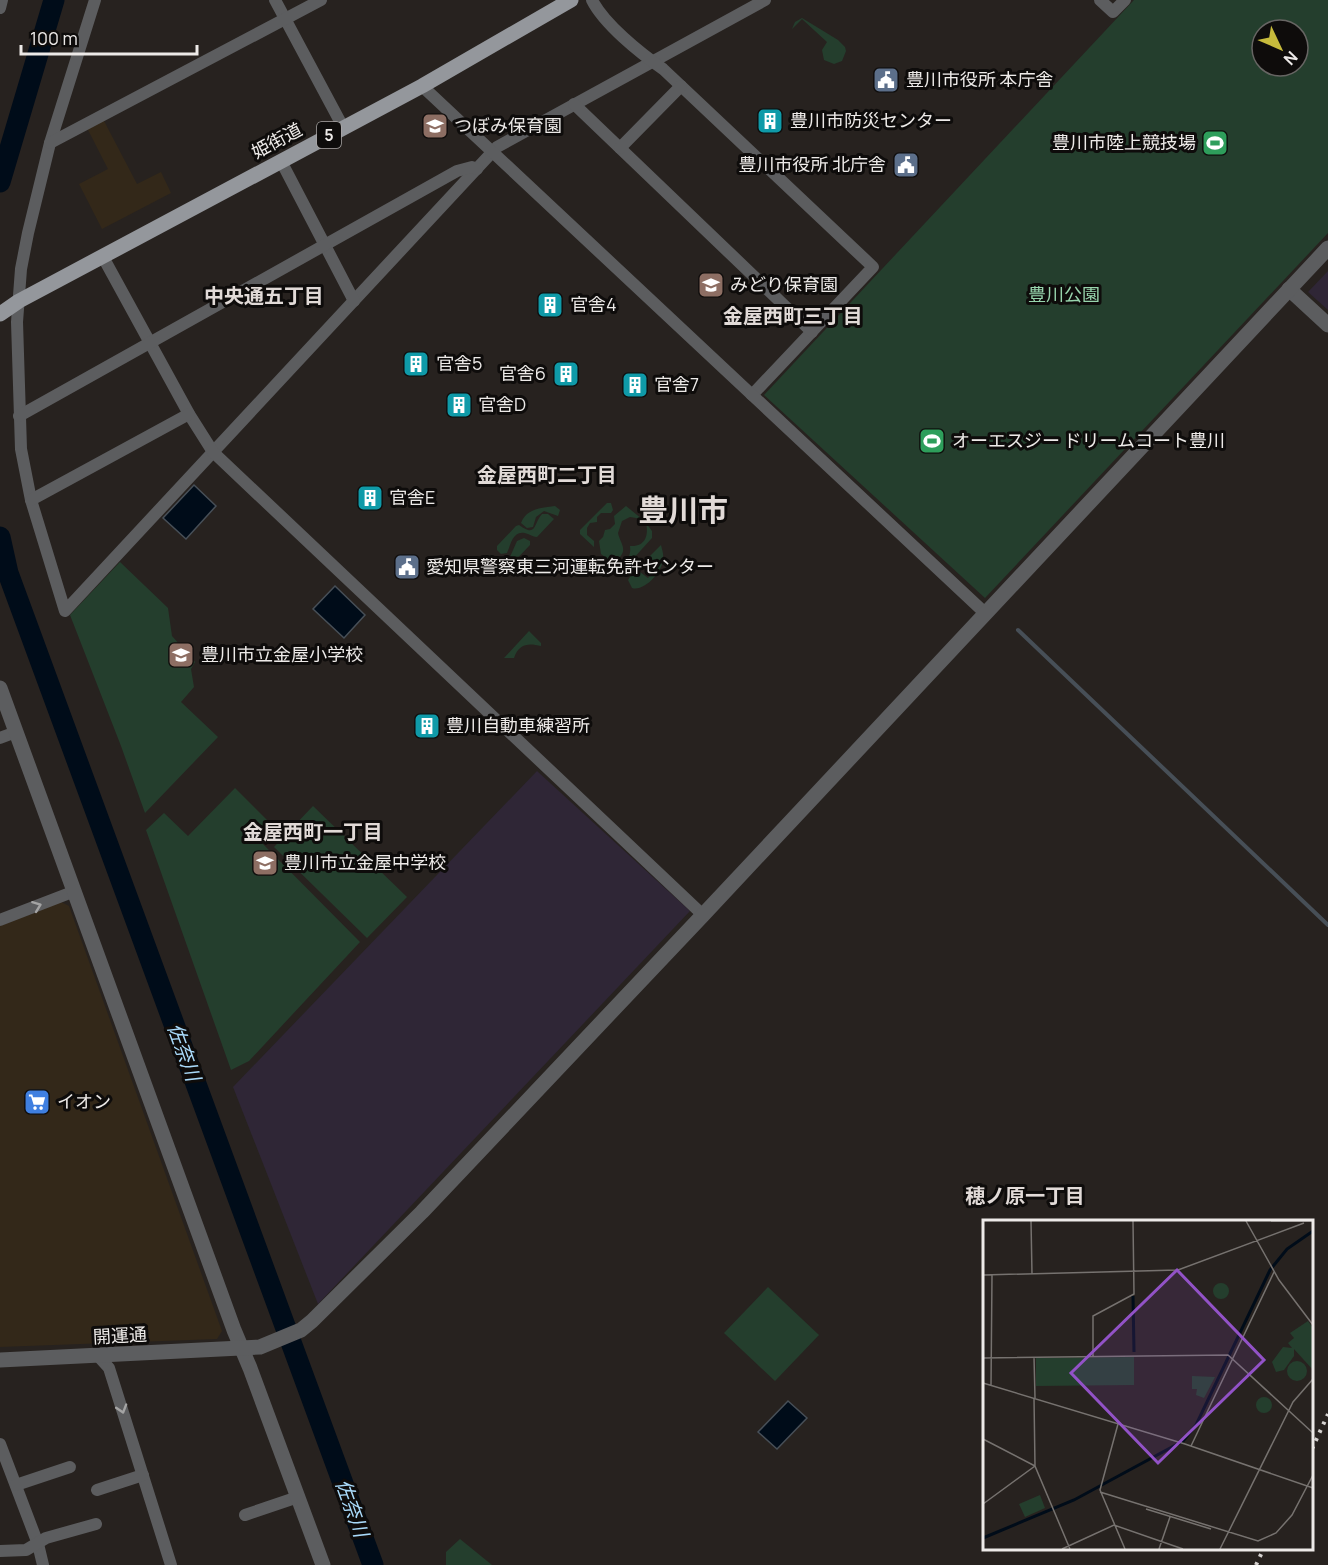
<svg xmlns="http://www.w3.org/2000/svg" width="1328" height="1565" viewBox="0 0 1328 1565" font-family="Manrope,'Noto Sans JP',sans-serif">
	<rect width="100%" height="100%" fill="#27221f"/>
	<g fill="#332819">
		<polygon points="103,119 137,184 161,172 171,193 102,229 79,184 108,169 87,128"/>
		<polygon points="61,902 69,906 222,1331 217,1339 0,1347 0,926"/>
	</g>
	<g fill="#2f2636">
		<polygon points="1328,271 1328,310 1308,292"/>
		<polygon points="537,771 690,911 318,1304 233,1087"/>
	</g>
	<g fill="#243e2d" fill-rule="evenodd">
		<path d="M1134 0H1328V233L985 598 764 395ZM1262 30H1298V66H1262Z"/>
		<polygon points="802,18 838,40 845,47 846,51 842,61 834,64 824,60 822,50 827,42 802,19 792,29 795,22"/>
		<polygon points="607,503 611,503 613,510 611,513 601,513 597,517 597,522 590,523 587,528 587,535 594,541 594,547 580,534 580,530"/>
		<path d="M555 506 560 510 558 516 544 511 536 517 533 527 527 528 521 523C527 508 541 508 555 506Z"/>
		<path d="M626 506 642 519 630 517 622 521 618 533C620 543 628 549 619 558L609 560 601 554 599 541 603 537 605 530 610 529 615 524 614 516Z"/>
		<path d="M542 514H548L554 519 537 537C534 537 531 535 528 534 513 528 511 544 507 553L501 554 497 550V546L516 526 519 525C537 538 533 524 542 514Z"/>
		<path d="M646 523 652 531V538L621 572 615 573 609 567C622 568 632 560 630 546 645 547 649 536 646 523Z"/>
		<polygon points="524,538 530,541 530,545 509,567 498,570 487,566 485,560 490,555 503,559 510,557 517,541"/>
		<path d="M661 545C662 550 664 554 663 560 662 572 644 592 632 588L628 580 633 572H640L648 578 654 571 645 561Z"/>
		<polygon points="120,562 168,608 172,636 195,662 191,669 194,687 181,702 218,737 145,813 121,746 70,615"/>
		<path d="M529 631 541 643V646C529 643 519 643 514 658H504Z"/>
		<polygon points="235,788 273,826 261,842 360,942 249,1061 231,1070 146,830 164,813 188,836"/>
		<polygon points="313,806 407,897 367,938 274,847"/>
		<polygon points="768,1287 819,1335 775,1381 724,1333"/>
		<polygon points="460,1539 492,1565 446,1565 446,1552"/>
	</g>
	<g fill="#000c19" stroke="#474f57" stroke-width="1.5">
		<polygon points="194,485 216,506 186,539 163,518"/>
		<polygon points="335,586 365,615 344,638 313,609"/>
		<polygon points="788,1401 807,1418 777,1449 758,1432"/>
	</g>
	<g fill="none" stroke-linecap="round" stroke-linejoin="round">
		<polyline stroke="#474f57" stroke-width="4" points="1018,630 1328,925"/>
		<g stroke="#000c19" stroke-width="21">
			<polyline points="0,182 54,0"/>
			<polyline points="0,537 8,573 373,1565"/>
		</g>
		<g stroke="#5c5d5f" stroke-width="12">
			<polyline points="95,0 50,143 28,233 21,269 17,322 21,449 31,500 65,611 497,147 765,0"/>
			<polyline points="275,0 343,127"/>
			<path d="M592 0C604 24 640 53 663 69L873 267 752 395"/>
			<polyline points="1100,0 1113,12 1125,0"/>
			<polyline points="0,8 2,0"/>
			<polyline points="422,86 985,613"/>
			<polyline points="574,104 812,332"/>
			<polyline points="50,143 321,0"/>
			<polyline points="620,148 681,86"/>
			<polyline points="281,161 354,301"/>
			<polyline points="103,257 189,414 213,452 703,915"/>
			<polyline points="19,416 457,171 472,167 477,169"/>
			<polyline points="31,500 189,414"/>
			<polyline points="0,738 16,732"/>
			<polyline points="0,920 75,891"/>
			<polyline points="99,1357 109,1368 171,1565"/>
			<polyline points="0,1444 38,1544 43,1565"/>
			<polyline points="16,1485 70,1467"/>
			<polyline points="97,1490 143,1475"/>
			<polyline points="245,1515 298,1497"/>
			<polyline points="0,1551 26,1550 46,1538 96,1524"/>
		</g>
		<g stroke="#5c5d5f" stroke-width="15">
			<polyline points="1289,289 1328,325"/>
			<polyline points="0,688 234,1330 250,1368 323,1565"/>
			<polyline points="0,1360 260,1347 301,1330 312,1321 422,1212 703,915 1328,248"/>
		</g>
		<polyline stroke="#94979c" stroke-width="15" points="0,314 19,301 422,86 571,0"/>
		<g stroke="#d4d1cf" stroke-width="4" stroke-dasharray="3 6" stroke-linecap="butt">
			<polyline points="1312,1449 1328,1414"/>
			<polyline points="1256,1565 1264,1548"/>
		</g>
	</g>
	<defs><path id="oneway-chevron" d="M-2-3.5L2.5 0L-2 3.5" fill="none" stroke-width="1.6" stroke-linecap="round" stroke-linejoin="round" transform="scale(1.5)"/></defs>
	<g stroke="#a4a4a4">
		<use href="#oneway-chevron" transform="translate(37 906) rotate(-21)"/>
		<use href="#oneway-chevron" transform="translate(122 1409) rotate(73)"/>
	</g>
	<defs>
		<g id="civic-square" transform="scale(1.35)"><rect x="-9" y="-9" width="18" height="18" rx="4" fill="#5c6f8a" stroke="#0e0c0b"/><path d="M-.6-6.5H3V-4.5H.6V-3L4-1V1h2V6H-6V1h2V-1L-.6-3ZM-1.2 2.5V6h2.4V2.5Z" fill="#fff"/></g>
		<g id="building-square" transform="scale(1.35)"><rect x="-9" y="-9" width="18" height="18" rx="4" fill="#0f9aa8" stroke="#0e0c0b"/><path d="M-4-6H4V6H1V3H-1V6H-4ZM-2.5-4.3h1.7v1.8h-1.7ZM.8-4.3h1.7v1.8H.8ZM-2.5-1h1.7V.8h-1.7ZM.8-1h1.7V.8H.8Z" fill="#fff"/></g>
		<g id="school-square" transform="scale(1.35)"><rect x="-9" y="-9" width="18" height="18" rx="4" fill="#8d6e63" stroke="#0e0c0b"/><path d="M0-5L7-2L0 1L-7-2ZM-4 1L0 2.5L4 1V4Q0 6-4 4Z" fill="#fff"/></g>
		<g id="stadium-square" transform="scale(1.35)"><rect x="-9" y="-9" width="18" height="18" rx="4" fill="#2e9e5b" stroke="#0e0c0b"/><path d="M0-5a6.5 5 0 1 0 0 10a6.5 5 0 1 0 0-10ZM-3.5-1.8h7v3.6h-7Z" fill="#fff"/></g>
		<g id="supermarket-square" transform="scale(1.35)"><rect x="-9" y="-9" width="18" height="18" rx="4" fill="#3f7fe0" stroke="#0e0c0b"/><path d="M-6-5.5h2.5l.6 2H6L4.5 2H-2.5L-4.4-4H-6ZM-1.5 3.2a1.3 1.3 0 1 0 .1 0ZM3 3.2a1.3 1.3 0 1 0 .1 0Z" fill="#fff"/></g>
	</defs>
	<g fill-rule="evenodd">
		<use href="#civic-square" x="886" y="80"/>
		<use href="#building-square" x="770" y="121"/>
		<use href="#school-square" x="435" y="126"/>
		<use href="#stadium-square" x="1215" y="143"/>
		<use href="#civic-square" x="906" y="165"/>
		<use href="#school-square" x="711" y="285"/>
		<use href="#building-square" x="550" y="305"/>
		<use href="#building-square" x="416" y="364"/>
		<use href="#building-square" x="566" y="374"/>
		<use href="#building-square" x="635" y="385"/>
		<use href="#building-square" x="459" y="405"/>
		<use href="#stadium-square" x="932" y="441"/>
		<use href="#building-square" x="370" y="498"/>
		<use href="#civic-square" x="407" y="567"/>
		<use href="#school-square" x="181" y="655"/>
		<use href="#building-square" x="427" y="726"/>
		<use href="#school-square" x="265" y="863"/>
		<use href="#supermarket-square" x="37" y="1102"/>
	</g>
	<g text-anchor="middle" stroke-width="6" stroke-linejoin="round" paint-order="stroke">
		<rect fill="#0e0c0b" stroke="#aaa7a6" stroke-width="1.5" x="317" y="122" width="24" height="26" rx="4.5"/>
		<g font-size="16" font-weight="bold" fill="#edeae8">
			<text x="329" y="141">5</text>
		</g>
		<g font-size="18" fill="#edeae8" stroke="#0e0c0b" text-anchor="start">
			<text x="906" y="86">豊川市役所 本庁舎</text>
			<text x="790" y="127">豊川市防災センター</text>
			<text x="454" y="132">つぼみ保育園</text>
			<text x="1196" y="149" text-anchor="end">豊川市陸上競技場</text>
			<text x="886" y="171" text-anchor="end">豊川市役所 北庁舎</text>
			<text x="730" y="291">みどり保育園</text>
			<text x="570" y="311">官舎4</text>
			<text x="436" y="370">官舎5</text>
			<text x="546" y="380" text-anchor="end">官舎6</text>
			<text x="654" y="391">官舎7</text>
			<text x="478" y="411">官舎D</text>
			<text x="952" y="447">オーエスジー ドリームコート豊川</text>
			<text x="389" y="504">官舎E</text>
			<text x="426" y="573">愛知県警察東三河運転免許センター</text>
			<text x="201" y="661">豊川市立金屋小学校</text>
			<text x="446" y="732">豊川自動車練習所</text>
			<text x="284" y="869">豊川市立金屋中学校</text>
			<text x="57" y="1108">イオン</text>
		</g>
		<g font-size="18" fill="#edeae8" stroke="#0e0c0b">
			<text transform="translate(277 141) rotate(-28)" y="6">姫街道</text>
			<text transform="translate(120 1336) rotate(-3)" y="6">開運通</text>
		</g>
		<g font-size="18" fill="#98d5ad" stroke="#0e0c0b">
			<text x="1064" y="301">豊川公園</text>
		</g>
		<g font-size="20" font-weight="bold" fill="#e1dad7" stroke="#0e0c0b">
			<text x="264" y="303">中央通五丁目</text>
			<text x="793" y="323">金屋西町三丁目</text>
			<text x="547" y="482">金屋西町二丁目</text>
			<text x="313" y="839">金屋西町一丁目</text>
			<text x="1025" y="1203">穂ノ原一丁目</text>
		</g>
		<g font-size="20" font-style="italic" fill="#a9dafa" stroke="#0e0c0b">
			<text transform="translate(184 1052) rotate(70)" y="7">佐奈川</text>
			<text transform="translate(352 1508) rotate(70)" y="7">佐奈川</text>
		</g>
		<g font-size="30" font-weight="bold" fill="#e1dad7" stroke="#0e0c0b">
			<text x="683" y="521">豊川市</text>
		</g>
	</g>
	<g transform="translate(983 1220)">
		<rect width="330" height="330" fill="#27221f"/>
		<path d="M230 71a8 8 0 1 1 16 0a8 8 0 1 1-16 0ZM325 101 330 108V150L311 129V136L301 150 293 152 289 142 300 127 309 128 305 123 311 118 307 113ZM151 137V165L53 166V138ZM304 151a10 10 0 1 1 20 0a10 10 0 1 1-20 0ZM209 156 232 157 221 178 213 175 214 169H209ZM273 185a8 8 0 1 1 16 0a8 8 0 1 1-16 0ZM57 275 62 288 42 297 36 284Z" fill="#243e2d"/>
		<path fill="none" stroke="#000c19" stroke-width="3" d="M150 76 151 132M0 318 91 280 200 221 213 205 287 50 304 29 330 11"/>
		<path fill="none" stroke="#76726f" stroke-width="1.5" d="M48 1 49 54M263 1 296 60 330 105M288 1H330M0 55 195 50 321 3M110 136V96L151 74 150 1M51 137 52 178M0 138 245 135 330 213M0 163 202 224 330 268M8 165 9 55M51 178 52 246 87 329M135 204 117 270 142 329M0 219 52 246M208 226 291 52M117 272 275 321 293 313 309 295 330 255M0 284 52 246M163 289 228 309M79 329 131 305 200 329M176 329 187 297M237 329 310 182 330 159"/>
		<path fill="#9252c7" fill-opacity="0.15" stroke="#9252c7" stroke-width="3" d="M194 50 281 140 175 243 88 153Z"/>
		<rect width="330" height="330" fill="none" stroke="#edeae8" stroke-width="3"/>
	</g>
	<g transform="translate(1280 48) rotate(134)"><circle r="28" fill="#0e0c0b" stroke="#676563" stroke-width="1.5"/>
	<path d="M0-4.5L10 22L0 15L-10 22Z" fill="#c7bb3c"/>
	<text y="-9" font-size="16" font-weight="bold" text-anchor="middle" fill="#edeae8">N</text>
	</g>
	<path d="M21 45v9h176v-9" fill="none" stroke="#edeae8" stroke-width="3"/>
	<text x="30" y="45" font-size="18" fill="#edeae8" stroke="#0e0c0b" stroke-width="4.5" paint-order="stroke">100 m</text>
</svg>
